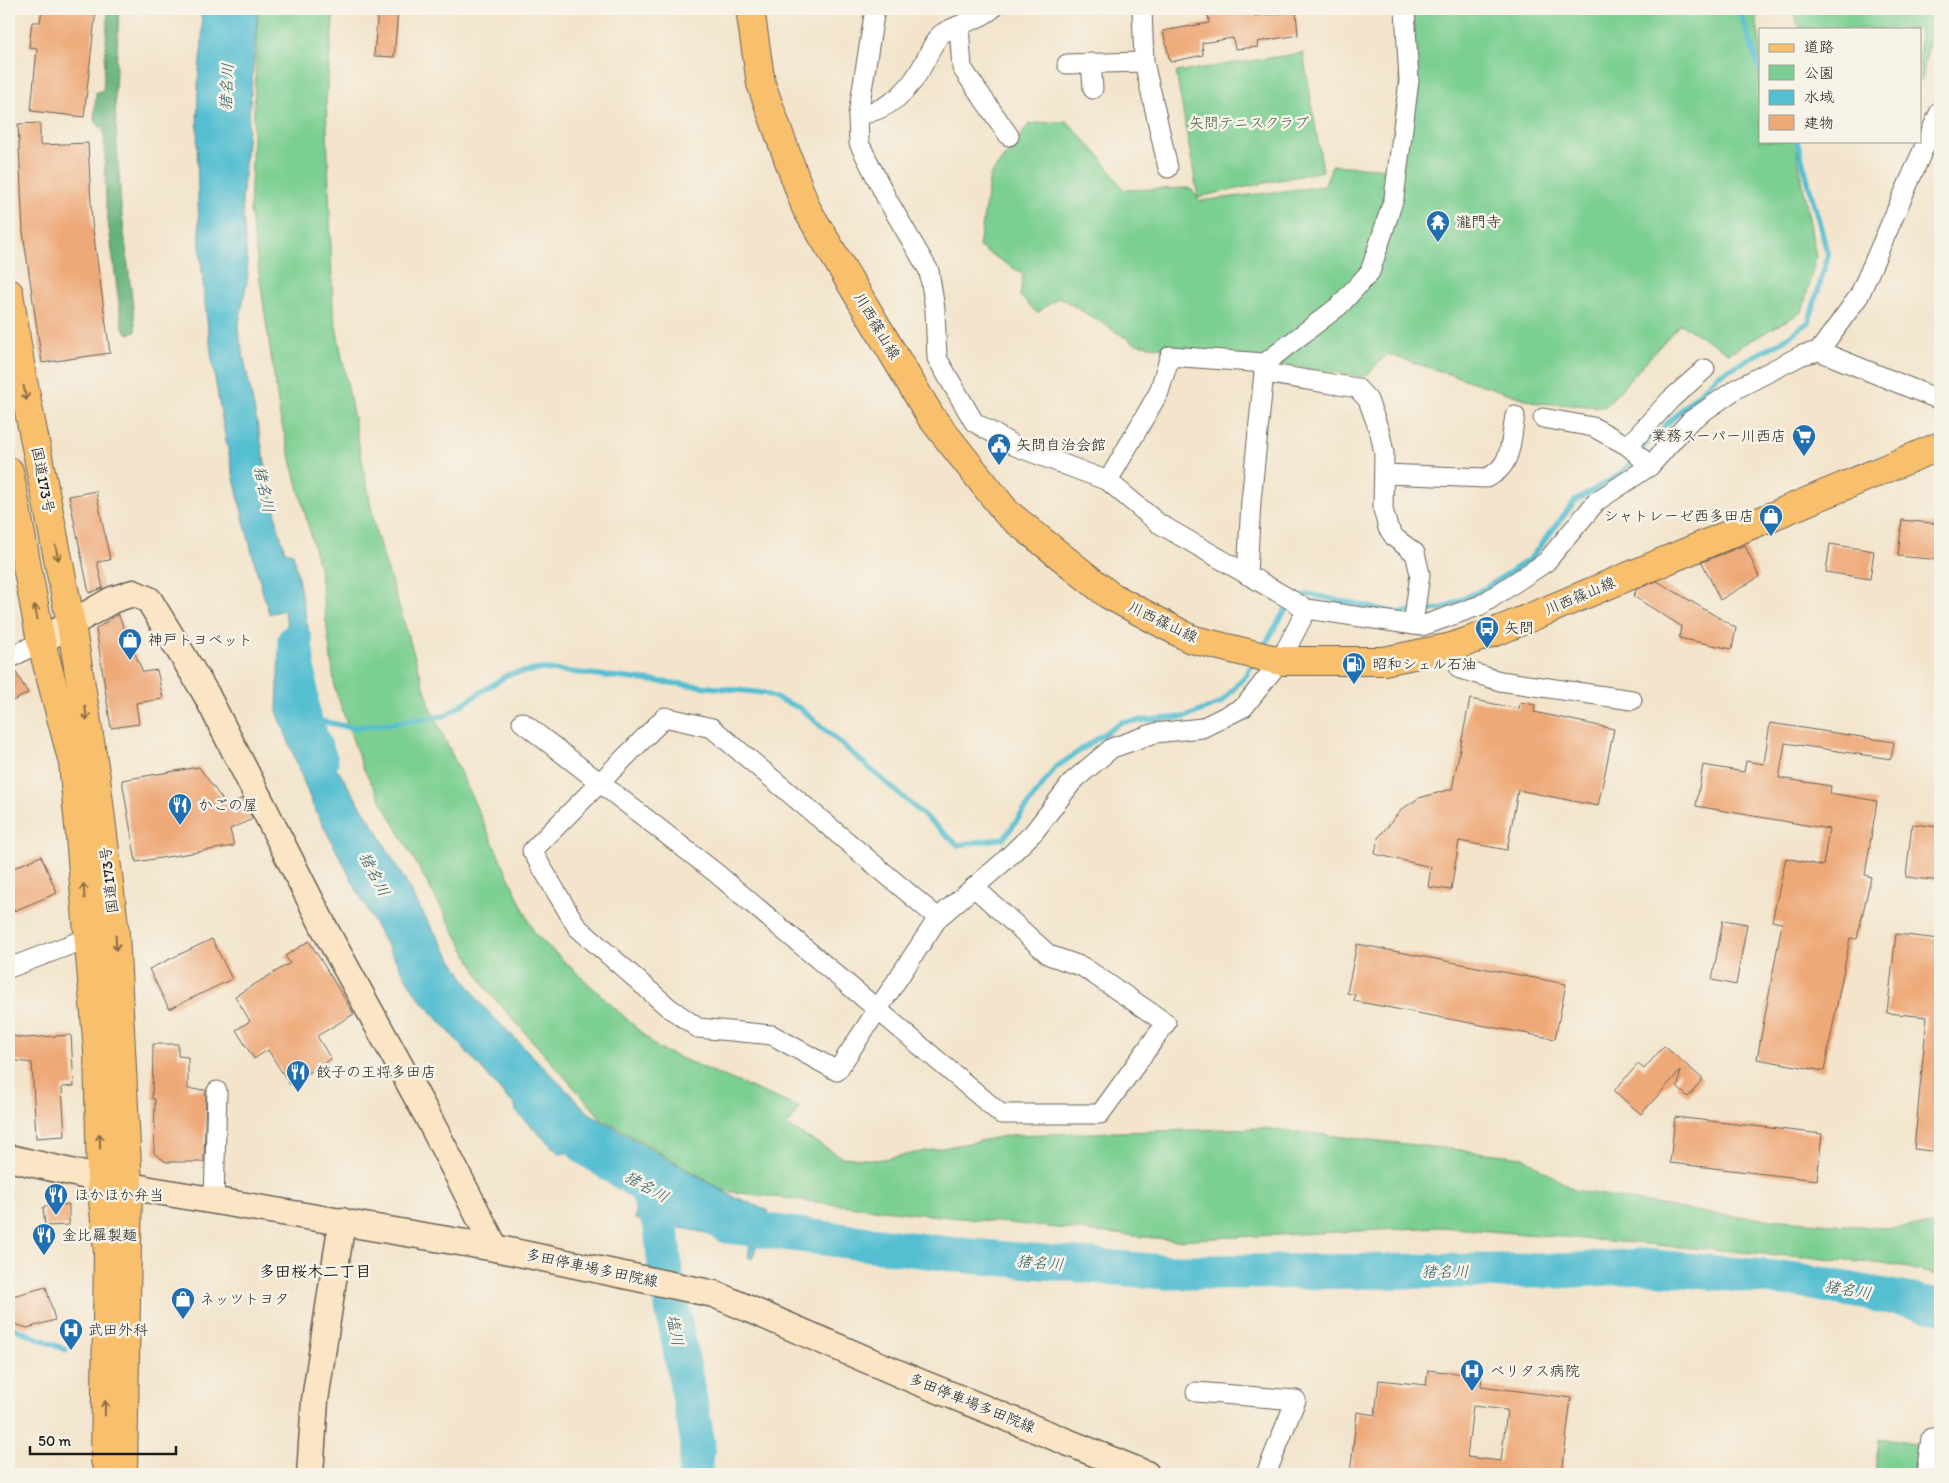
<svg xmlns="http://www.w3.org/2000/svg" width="1949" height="1483" viewBox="0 0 1949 1483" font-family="Itim,'Klee One',sans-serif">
	<rect width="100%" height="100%" fill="#f7f3e8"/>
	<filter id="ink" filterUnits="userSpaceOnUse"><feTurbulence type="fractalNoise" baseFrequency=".02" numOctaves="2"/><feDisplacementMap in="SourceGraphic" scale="10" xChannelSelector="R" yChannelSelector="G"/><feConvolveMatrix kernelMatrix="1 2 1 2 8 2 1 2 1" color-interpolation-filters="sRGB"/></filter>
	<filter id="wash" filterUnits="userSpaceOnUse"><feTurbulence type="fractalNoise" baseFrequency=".0096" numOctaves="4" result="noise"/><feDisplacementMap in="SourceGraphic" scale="20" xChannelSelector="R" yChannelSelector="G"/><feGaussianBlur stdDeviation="1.12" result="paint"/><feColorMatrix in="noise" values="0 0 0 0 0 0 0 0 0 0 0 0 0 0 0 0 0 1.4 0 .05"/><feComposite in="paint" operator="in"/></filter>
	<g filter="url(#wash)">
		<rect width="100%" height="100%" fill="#f3e4cb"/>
		<g fill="#7ccf92" stroke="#4c7657">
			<polygon points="258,9 334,9 326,99 333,311 376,533 431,709 535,934 659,1049 800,1108 787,1126 842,1157 878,1160 1011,1135 1263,1128 1523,1157 1574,1190 1717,1215 1885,1228 1940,1225 1940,1276 1897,1265 1441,1227 1174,1240 882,1210 725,1191 601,1118 487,990 362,766 335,689 319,567 280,417 250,211"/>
			<polygon points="1409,9 1755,9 1760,42 1760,141 1795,141 1816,257 1802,312 1729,353 1680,324 1605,407 1538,403 1387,354 1365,377 1136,344 1059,297 1037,313 1020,296 1023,274 979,247 990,176 1029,124 1067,121 1102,159 1124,190 1190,188 1200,201 1325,186 1332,165 1389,169"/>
			<polygon points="1792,9 1935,9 1922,80 1920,81 1920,29 1800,29"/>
			<polygon points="1303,53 1323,171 1198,197 1176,72"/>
			<polygon points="1879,1438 1921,1445 1916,1474 1875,1474"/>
		</g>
		<polygon fill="#65b27c" stroke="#40674c" points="108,9 119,9 115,91 116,128 121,206 136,332 128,334 122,326 106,206 104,131 94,120 96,92 103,90"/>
		<path fill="#55bed1" stroke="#386d76" d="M200 9H258L242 202 248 275 238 329 279 531 285 551 293 553 312 648 306 676 294 702 327 761 339 772 377 831 425 917 480 1003 589 1113 730 1195 769 1211 752 1259 748 1257 750 1245 721 1240 722 1236 635 1219C637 1194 628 1183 610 1166L613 1158 601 1153 593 1157 580 1150 573 1156 569 1152 560 1154 516 1112 515 1104 508 1099 416 994 376 927 344 865 313 806 277 711 279 649 292 646 284 610 269 614C230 480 202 342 198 201 197 162 197 123 198 84 199 59 206 33 200 9Z"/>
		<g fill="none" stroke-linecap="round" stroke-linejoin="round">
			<g stroke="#55bed1" stroke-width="5.5">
				<polyline points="1739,9 1760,70"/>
				<polyline points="1263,648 1284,612 1308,594 1397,613 1442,609 1484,589 1530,559 1575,501 1622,473 1646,444 1718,375 1781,342 1809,322 1828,255 1797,141"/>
				<polyline points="303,717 353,728 444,716 509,674 543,669 764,693 800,708 958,845 1004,838 1055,768 1121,722 1185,717 1221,703 1246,675 1254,662"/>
				<polyline points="9,1326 66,1350"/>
			</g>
			<g stroke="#55bed1" stroke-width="35">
				<polyline points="295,641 303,717 321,762"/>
				<polyline points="563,1120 586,1148 650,1190"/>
				<polyline points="646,1188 661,1227 666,1276 698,1443 695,1474"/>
				<polyline points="716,1220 727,1226 958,1255 1165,1272 1559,1271 1642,1266 1796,1280 1940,1306"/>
			</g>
		</g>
		<g id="blocks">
			<g fill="#eea978" fill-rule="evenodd">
				<polygon points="42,9 96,9 84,117 31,111 37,48 29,47 32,22 40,22"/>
				<polygon points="378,9 398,9 394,57 374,56"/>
				<polygon points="1208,11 1228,14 1253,12 1254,16 1296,12 1298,35 1257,42 1258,47 1235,49 1233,38 1202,43 1203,55 1170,62 1163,31 1209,23"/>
				<polygon points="40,123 40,145 88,143 92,223 110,353 42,363 23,232 18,124"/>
				<polygon points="96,491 110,560 97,562 103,588 89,593 69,496"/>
				<polygon points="1902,520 1940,524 1940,560 1898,556"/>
				<polygon points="1830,544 1874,551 1870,579 1826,572"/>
				<polygon points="1745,545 1759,577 1720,600 1702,562"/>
				<polygon points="1657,581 1736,628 1732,649 1679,638 1681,626 1633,596 1637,589"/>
				<polygon points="118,614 143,672 157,670 163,699 136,703 139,724 111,728 96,629"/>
				<polygon points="14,669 28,693 9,703 9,670"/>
				<polygon points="1470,699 1519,709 1520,702 1535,705 1534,712 1614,729 1598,806 1518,790 1507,850 1459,841 1451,890 1428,887 1431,867 1375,854 1378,838 1402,809 1419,798 1452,789"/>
				<polygon points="1770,723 1894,742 1891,759 1785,743 1779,778 1831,786 1830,793 1877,801 1865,875 1871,877 1857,939 1850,938 1824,1071 1757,1059 1782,923 1772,921 1786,858 1823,866 1829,829 1696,806 1703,765 1744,772 1746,761 1764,764"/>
				<polygon points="199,767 227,806 242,798 253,819 230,829 234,846 136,862 122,780"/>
				<polygon points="1912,824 1940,827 1940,881 1906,877"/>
				<polygon points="41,856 57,893 9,913 9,870"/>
				<polygon points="1723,920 1747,924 1736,985 1712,980"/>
				<polygon points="1896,934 1940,939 1940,1152 1914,1149 1927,1017 1887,1013"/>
				<polygon points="212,939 232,979 169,1009 149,969"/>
				<polygon points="309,941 354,1014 317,1036 331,1059 290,1085 268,1050 254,1059 236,1030 250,1021 235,996 290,963 285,956"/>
				<polygon points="1357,944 1566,984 1555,1039 1354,1001 1355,995 1347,993"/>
				<polygon points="71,1035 74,1086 62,1087 65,1136 36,1138 32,1063 9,1060 11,1036 25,1038"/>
				<polygon points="153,1044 178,1044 178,1056 188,1057 188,1089 206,1090 204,1162 166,1162 154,1153 155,1099 152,1099"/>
				<polygon points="1664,1046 1703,1079 1688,1097 1678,1088 1680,1071 1641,1114 1614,1091 1638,1064 1644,1069"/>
				<polygon points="1675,1117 1822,1134 1817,1180 1670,1163"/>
				<polygon points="69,1204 69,1225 45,1226 43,1207"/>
				<polygon points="46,1287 55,1320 27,1328 15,1324 9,1297"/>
				<path d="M1428 1370 1482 1376 1481 1386 1571 1398 1562 1474H1350L1357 1412 1375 1415 1379 1380 1426 1385ZM1473 1406 1507 1410 1501 1461 1467 1457Z"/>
			</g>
		</g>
	</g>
	<g filter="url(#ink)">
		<use href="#blocks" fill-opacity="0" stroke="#676259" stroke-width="1"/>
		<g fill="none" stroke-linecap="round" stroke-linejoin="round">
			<g stroke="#676259" stroke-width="21">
				<g id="street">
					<polyline points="875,9 858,115 859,143 887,199 929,271 935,309 937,358 974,422 1015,446 1108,481 1158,523 1307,609 1422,626 1481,605 1546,562 1597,501 1650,466 1690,421 1736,389 1802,355 1819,351 1859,296 1940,111"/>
					<polyline points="1142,9 1144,62 1168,168 1151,91"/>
					<polyline points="959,26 962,68 1009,136"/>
					<polyline points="1091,63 1093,89"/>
					<polyline points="1067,64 1144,62"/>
					<path d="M858 115C892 110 912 88 926 59 930 51 936 37 943 33 959 23 978 21 992 9"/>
					<polyline points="1819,351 1940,400"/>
					<polyline points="1264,373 1357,388 1368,400 1380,433 1384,453 1383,509 1388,528 1395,538 1415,553 1420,574 1413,625"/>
					<polyline points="1543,418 1593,427 1628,446 1650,466"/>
					<polyline points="1628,446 1670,400 1705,369"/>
					<path d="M1384 474 1486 478C1513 467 1510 442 1515 416"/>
					<polyline points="1108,481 1159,392 1170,356 1265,363 1339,306 1370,272 1394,198 1409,81 1405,9"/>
					<polyline points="1247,575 1251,501 1265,363"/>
					<polyline points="1452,647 1460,669 1500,681 1632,700"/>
					<polyline points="9,659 41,641"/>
					<polyline points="522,722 716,873 1001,1114 1100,1114 1166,1023 1083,967 1049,955 974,887"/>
					<polyline points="938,918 712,728 665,717 532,851 577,927 668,1007 698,1028 772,1035 837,1071 938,918 1001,864 1034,832 1073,781 1112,748 1155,733 1202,728 1244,707 1280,661 1307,609"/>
					<polyline points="9,968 88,938"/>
					<polyline points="214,1200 217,1091"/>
					<polyline points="1196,1392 1296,1400 1266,1474"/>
					<polyline points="1926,1474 1931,1438"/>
				</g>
			</g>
			<g stroke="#676259" stroke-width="29">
				<g id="secondary">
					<polyline points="41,641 112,600 133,593 149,600 206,694 328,935 428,1117 495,1248"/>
					<polyline points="9,1158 145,1189 495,1248 714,1294 914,1380 1146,1474"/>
					<polyline points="310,1474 315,1400 342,1221"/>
				</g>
			</g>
			<g stroke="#676259" stroke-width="30">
				<polyline id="primary" points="750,9 761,84 806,208 931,417 1007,513 1109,595 1191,639 1280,661 1384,661 1452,647 1500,630 1940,446"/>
			</g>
			<g stroke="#676259" stroke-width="30">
				<g id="highway">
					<polyline points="9,293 22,376 71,624 96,778 115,933 128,1185 123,1474"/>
					<polyline points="9,471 41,641 73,763 80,837 98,1051 101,1180 108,1252 105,1460"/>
				</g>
			</g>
			<use href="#street" stroke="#fff" stroke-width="19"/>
			<use href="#secondary" stroke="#fce5c4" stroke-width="26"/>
			<use href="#primary" stroke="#f8bf6c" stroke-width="28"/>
			<use href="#highway" stroke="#f8bf6c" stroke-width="28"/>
		</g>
		<defs><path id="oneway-shaft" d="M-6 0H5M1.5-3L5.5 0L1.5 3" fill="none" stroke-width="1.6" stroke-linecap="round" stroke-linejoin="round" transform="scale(1.25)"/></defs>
		<g stroke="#8a6e44">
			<use href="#oneway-shaft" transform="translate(25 393) rotate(79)"/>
			<use href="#oneway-shaft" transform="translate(57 553) rotate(79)"/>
			<use href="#oneway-shaft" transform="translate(36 612) rotate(-101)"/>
			<use href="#oneway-shaft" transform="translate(86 713) rotate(81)"/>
			<use href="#oneway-shaft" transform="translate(84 891) rotate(-95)"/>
			<use href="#oneway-shaft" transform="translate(116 943) rotate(87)"/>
			<use href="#oneway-shaft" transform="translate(100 1141) rotate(-91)"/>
			<use href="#oneway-shaft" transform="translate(105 1408) rotate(-89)"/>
		</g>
	</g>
	<defs>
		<g id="temple-pin" transform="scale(1.25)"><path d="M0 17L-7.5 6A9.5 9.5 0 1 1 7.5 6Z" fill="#1f6fb2" stroke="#f7f3e8"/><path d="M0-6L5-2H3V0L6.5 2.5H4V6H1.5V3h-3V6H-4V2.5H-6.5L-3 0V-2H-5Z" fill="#fff"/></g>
		<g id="supermarket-pin" transform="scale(1.25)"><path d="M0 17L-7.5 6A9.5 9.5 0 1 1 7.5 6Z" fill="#1f6fb2" stroke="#f7f3e8"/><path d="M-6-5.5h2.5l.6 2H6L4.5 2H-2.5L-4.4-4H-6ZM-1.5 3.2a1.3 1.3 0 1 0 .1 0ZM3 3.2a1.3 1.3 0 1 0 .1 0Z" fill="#fff"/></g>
		<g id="civic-pin" transform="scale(1.25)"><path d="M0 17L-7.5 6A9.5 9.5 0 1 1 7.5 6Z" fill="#1f6fb2" stroke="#f7f3e8"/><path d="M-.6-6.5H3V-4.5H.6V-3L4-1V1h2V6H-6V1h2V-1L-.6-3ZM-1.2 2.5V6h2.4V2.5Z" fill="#fff"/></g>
		<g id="shop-pin" transform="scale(1.25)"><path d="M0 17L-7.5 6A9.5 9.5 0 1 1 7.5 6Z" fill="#1f6fb2" stroke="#f7f3e8"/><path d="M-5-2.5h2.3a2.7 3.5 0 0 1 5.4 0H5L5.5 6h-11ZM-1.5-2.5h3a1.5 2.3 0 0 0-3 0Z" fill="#fff"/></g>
		<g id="bus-pin" transform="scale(1.25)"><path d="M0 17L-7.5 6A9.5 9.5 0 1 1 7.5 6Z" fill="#1f6fb2" stroke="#f7f3e8"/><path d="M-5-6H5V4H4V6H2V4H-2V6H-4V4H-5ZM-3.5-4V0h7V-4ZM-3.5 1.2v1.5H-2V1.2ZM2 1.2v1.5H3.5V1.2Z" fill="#fff"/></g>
		<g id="fuel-pin" transform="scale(1.25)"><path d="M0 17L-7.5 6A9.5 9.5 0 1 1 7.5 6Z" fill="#1f6fb2" stroke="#f7f3e8"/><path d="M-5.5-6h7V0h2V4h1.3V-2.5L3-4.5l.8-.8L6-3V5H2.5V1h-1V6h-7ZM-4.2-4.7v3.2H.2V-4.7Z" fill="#fff"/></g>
		<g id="restaurant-pin" transform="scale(1.25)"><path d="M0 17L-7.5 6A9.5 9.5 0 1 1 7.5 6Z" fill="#1f6fb2" stroke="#f7f3e8"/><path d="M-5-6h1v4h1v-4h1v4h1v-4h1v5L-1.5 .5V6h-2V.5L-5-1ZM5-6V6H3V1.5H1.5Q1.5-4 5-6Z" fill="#fff"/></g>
		<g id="hospital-pin" transform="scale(1.25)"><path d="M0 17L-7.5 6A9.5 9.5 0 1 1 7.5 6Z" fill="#1f6fb2" stroke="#f7f3e8"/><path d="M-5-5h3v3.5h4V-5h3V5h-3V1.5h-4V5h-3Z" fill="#fff"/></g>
	</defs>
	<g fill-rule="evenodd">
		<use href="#temple-pin" x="1438" y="222"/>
		<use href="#supermarket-pin" x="1804" y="436"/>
		<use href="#civic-pin" x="999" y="445"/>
		<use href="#shop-pin" x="1771" y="516"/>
		<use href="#bus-pin" x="1487" y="628"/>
		<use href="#shop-pin" x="130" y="640"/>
		<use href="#fuel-pin" x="1354" y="664"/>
		<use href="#restaurant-pin" x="180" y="805"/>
		<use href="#restaurant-pin" x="298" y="1072"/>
		<use href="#restaurant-pin" x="56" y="1195"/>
		<use href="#restaurant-pin" x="44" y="1235"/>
		<use href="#shop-pin" x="183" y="1299"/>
		<use href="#hospital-pin" x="71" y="1330"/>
		<use href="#hospital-pin" x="1472" y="1371"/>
	</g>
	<g text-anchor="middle" stroke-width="5" stroke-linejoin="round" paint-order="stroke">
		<g font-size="15" fill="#3e5b45" stroke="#f7f3e8">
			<text x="1249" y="128">矢問テニスクラブ</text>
		</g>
		<g font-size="15" fill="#1c1c1c" stroke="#f7f3e8" text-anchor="start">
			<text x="1456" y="227">瀧門寺</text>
			<text x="1786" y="441" text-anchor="end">業務スーパー川西店</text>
			<text x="1016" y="450">矢問自治会館</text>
			<text x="1754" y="521" text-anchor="end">シャトレーゼ西多田店</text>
			<text x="1504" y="633">矢問</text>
			<text x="148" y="645">神戸トヨペット</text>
			<text x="1372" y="669">昭和シェル石油</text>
			<text x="198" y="810">かごの屋</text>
			<text x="316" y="1077">餃子の王将多田店</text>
			<text x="74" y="1200">ほかほか弁当</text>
			<text x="62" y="1240">金比羅製麺</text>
			<text x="200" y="1304">ネッツトヨタ</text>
			<text x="88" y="1335">武田外科</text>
			<text x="1490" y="1376">ベリタス病院</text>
		</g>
		<g font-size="15" fill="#1c1c1c" stroke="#f7f3e8">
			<text transform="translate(877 326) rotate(59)" y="5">川西篠山線</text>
			<text transform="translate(43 480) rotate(79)" y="5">国道173号</text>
			<text transform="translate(1580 596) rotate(-23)" y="5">川西篠山線</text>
			<text transform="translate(1163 622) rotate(26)" y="5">川西篠山線</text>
			<text transform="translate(109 880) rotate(-97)" y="5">国道173号</text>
			<text transform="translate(592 1268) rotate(12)" y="5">多田停車場多田院線</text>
			<text transform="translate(972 1403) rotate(22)" y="5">多田停車場多田院線</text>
		</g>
		<g font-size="16" font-style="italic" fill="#335d64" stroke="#f7f3e8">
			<text transform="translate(226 87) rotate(-87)" y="6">猪名川</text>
			<text transform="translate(265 489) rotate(78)" y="6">猪名川</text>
			<text transform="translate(375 874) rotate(63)" y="6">猪名川</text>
			<text transform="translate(647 1186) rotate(29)" y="6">猪名川</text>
			<text transform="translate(1040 1262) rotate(5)" y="6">猪名川</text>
			<text x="1445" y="1277">猪名川</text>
			<text transform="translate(1848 1289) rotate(10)" y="6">猪名川</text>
			<text transform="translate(676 1330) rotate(79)" y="6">塩川</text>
		</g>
		<g font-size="16" font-weight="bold" fill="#1c1c1c" stroke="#f7f3e8">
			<text x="315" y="1277">多田桜木二丁目</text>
		</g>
	</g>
	<rect width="1949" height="1483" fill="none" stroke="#f7f3e8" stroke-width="30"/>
	<rect x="1759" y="28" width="162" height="115" fill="#f7f3e8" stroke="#9f9d96"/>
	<rect x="1769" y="44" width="25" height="8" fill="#f8bf6c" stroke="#9f9d96"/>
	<text x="1804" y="52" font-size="15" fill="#1c1c1c">道路</text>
	<rect x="1769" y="65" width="25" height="15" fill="#7ccf92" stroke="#9f9d96"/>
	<text x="1804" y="78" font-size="15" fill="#1c1c1c">公園</text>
	<rect x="1769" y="90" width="25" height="15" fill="#55bed1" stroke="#9f9d96"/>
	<text x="1804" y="102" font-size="15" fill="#1c1c1c">水域</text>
	<rect x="1769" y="115" width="25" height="15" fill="#eea978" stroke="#9f9d96"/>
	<text x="1804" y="128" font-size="15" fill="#1c1c1c">建物</text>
	<path d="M30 1446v8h146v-8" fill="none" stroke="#1c1c1c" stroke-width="2.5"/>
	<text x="38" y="1446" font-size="15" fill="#1c1c1c" stroke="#f7f3e8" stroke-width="4" paint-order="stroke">50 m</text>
</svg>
